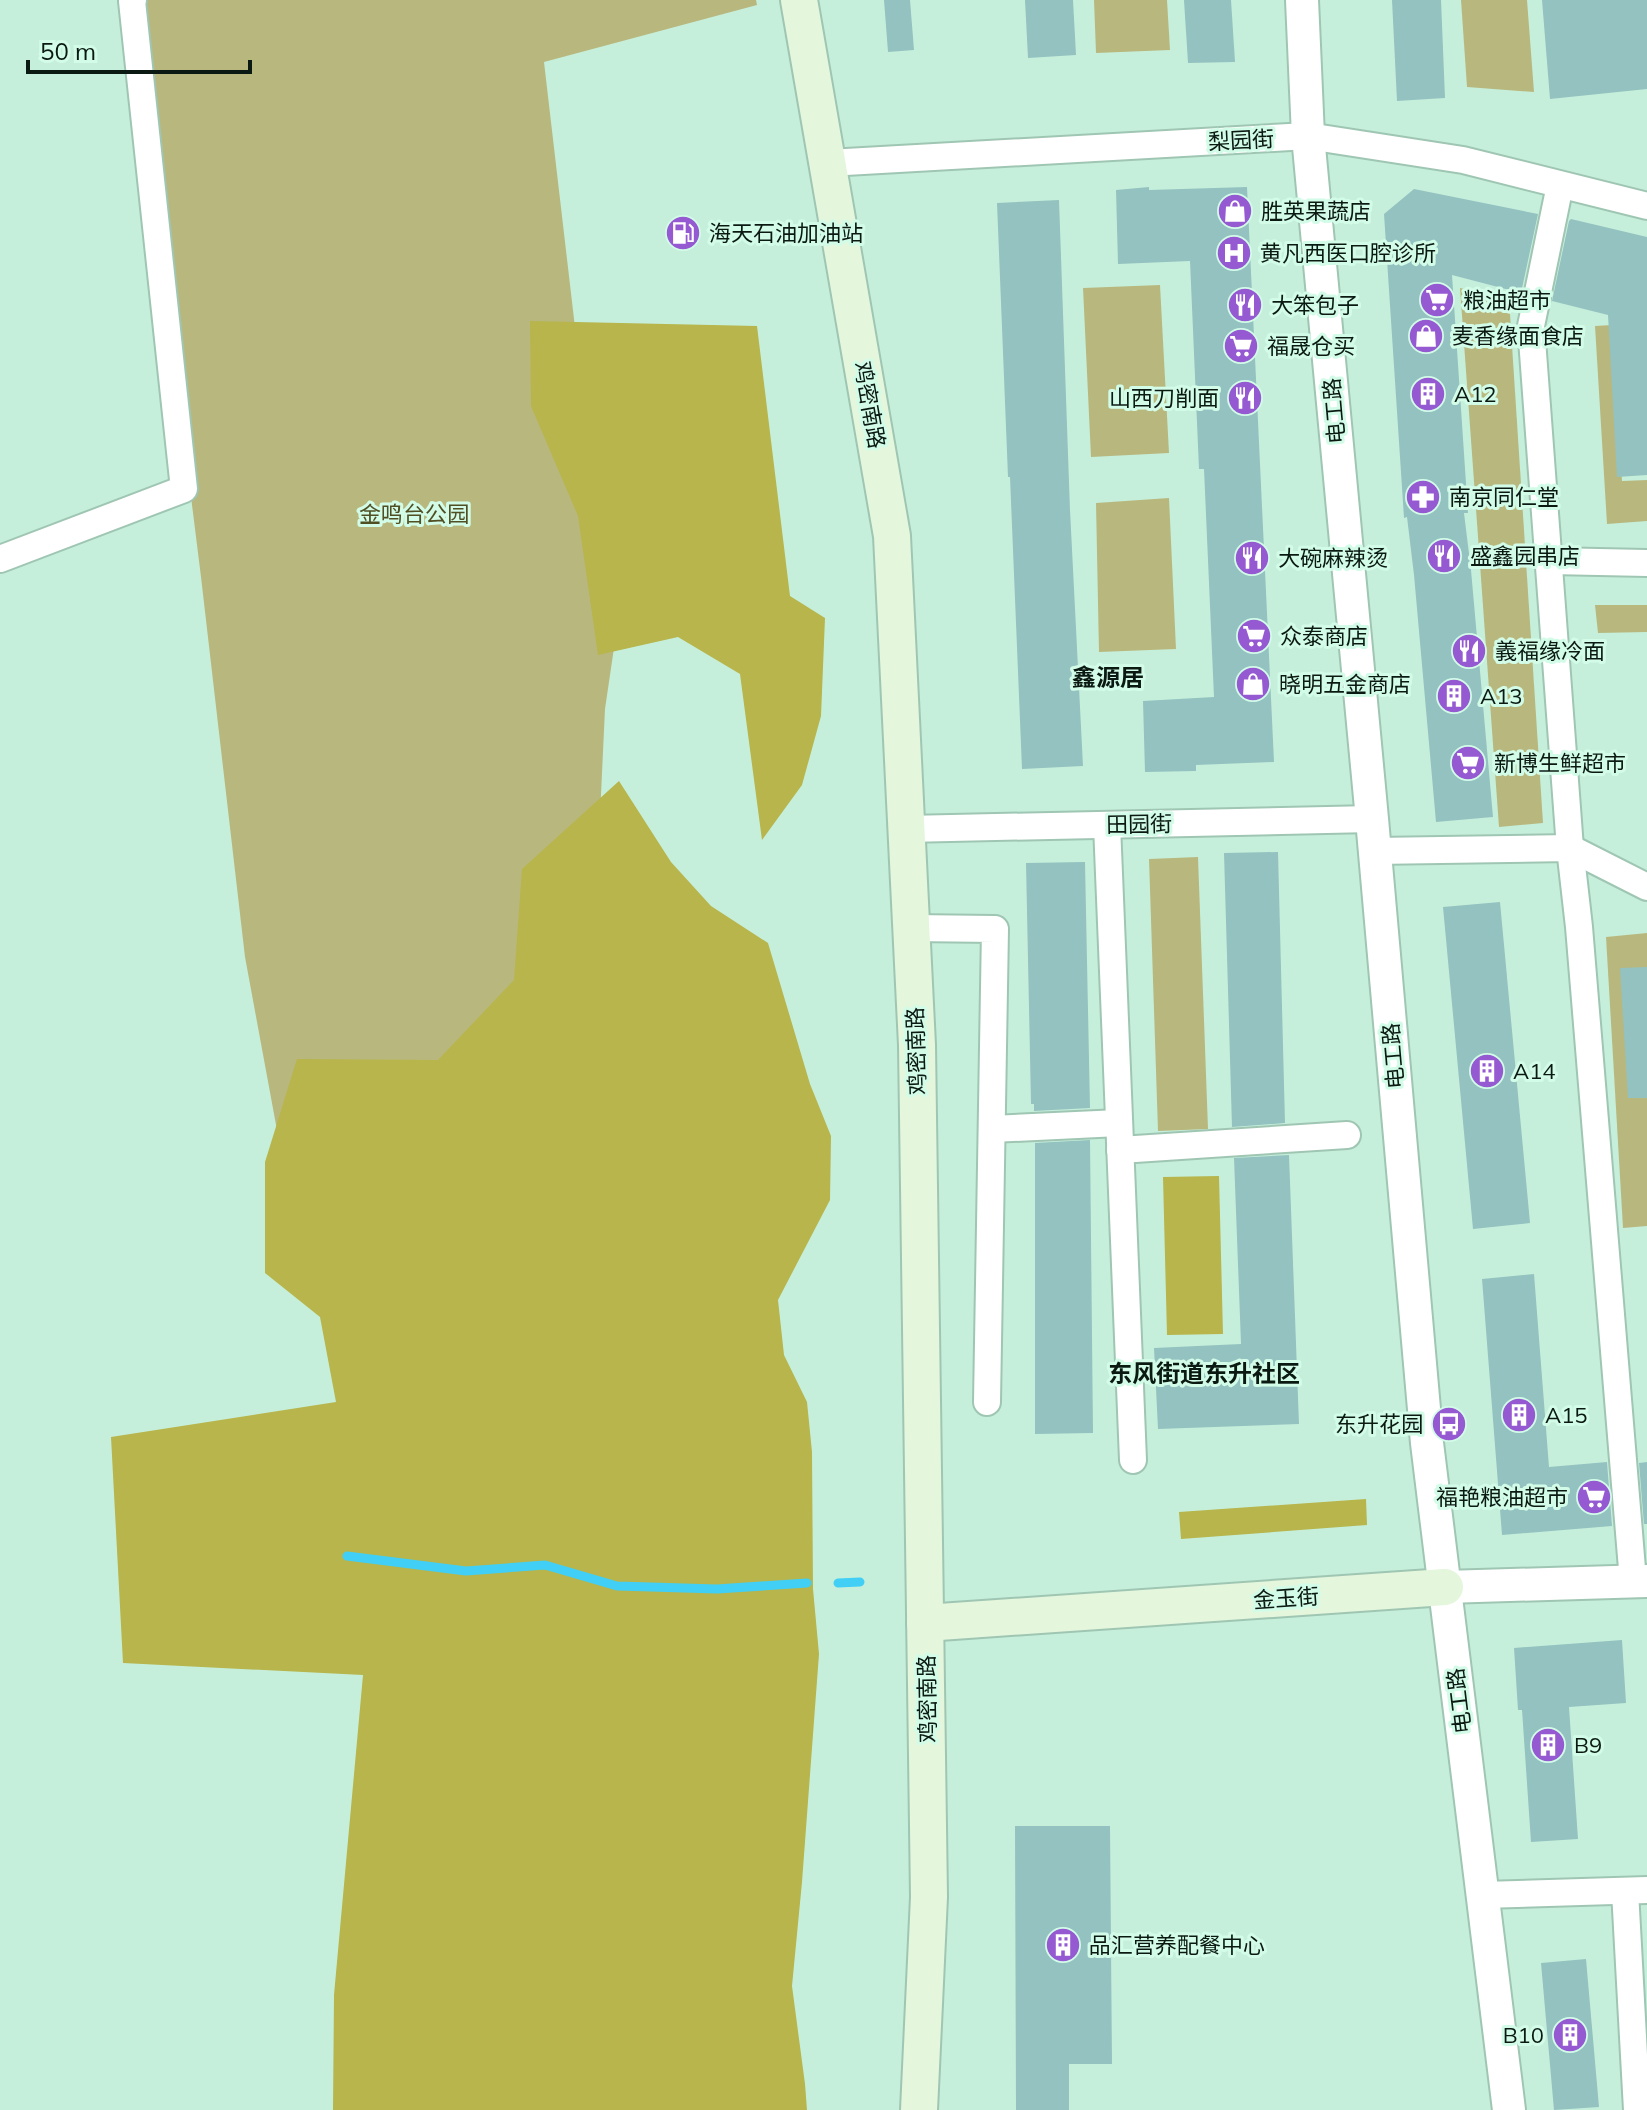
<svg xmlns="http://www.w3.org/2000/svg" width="1647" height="2110" viewBox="0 0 1647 2110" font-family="Mulish,'Noto Sans SC',sans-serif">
	<rect width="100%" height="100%" fill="#c6efdb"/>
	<g fill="#b8b87e">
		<polygon points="129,0 756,0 757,5 544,62 576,336 638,485 605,709 589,1052 279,1141 245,957 201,577"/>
		<polygon points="1094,0 1167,0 1170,50 1096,53"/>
		<polygon points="1461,0 1527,0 1534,92 1467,87"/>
		<polygon points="1160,285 1169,453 1091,457 1083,288"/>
		<polygon points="1460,288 1509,299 1543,823 1499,827"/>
		<polygon points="1612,325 1622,481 1647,480 1647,521 1607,524 1595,326"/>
		<polygon points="1169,498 1176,649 1099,652 1096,503"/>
		<polygon points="1595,605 1647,605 1647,632 1598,633"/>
		<polygon points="1198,857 1208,1129 1158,1131 1149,859"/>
		<polygon points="1647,933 1647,1226 1623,1228 1606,937"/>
	</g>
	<g fill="#b7b54b">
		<polygon points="530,321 757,326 790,596 825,618 821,716 802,785 762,840 740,674 678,637 598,655 578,516 531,406"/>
		<polygon points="619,781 671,862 711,906 768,943 810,1084 831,1136 830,1200 778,1300 784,1355 807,1402 812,1452 813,1589 819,1654 802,1882 792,1986 805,2084 807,2110 333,2110 334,1995 363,1675 123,1663 111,1437 336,1402 320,1317 265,1273 265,1162 297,1059 438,1060 514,980 522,869"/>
		<polygon points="1219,1176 1223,1334 1167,1335 1163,1177"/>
		<polygon points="1366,1499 1367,1525 1181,1539 1179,1512"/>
	</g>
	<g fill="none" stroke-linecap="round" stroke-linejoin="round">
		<g stroke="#41cff6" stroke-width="9">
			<polyline points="347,1556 466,1571 545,1565 617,1586 717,1589 807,1583"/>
			<polyline points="838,1583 860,1582"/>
		</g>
	</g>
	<g fill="#93c2c0">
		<polygon points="884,0 910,0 914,50 888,52"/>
		<polygon points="1025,0 1073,0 1076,55 1028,58"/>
		<polygon points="1184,0 1231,0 1235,62 1188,63"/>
		<polygon points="1392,0 1441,0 1445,98 1397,101"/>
		<polygon points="1542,0 1647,0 1647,89 1550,99"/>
		<polygon points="1149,187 1149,190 1247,187 1274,762 1196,765 1196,771 1145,772 1143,701 1214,697 1204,469 1199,469 1190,261 1118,264 1116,190"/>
		<polygon points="1414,189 1538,214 1521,293 1452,275 1468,513 1464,513 1471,570 1493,817 1436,822 1414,575 1407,517 1404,518 1384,214"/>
		<polygon points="1059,200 1070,510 1083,766 1022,769 1010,477 1008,477 997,203"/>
		<polygon points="1571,219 1647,237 1647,475 1617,477 1608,315 1552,301 1569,221"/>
		<polygon points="1278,852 1285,1123 1232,1127 1224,853"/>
		<polygon points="1085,862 1090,1108 1034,1111 1034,1104 1031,1104 1026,863"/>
		<polygon points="1500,902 1530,1223 1473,1229 1443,907"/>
		<polygon points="1647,967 1647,1098 1628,1098 1620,968"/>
		<polygon points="1090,1140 1093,1433 1035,1434 1035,1143"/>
		<polygon points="1289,1155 1299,1424 1158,1429 1154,1348 1241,1344 1234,1158"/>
		<polygon points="1534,1274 1549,1467 1607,1462 1612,1526 1502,1535 1482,1279"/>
		<polygon points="1647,1462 1647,1524 1644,1524 1639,1463"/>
		<polygon points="1622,1640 1626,1703 1569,1707 1578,1839 1531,1842 1522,1710 1518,1710 1514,1648"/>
		<polygon points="1015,1826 1110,1826 1112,2064 1069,2064 1069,2110 1016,2110"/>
		<polygon points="1586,1959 1599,2107 1554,2110 1541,1963"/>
	</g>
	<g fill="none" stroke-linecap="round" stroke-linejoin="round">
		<g stroke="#9fc6b3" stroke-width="30">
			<g id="minor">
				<polyline points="828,163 1308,136 1463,160 1647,206"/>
				<polyline points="1560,185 1531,326 1570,848 1579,927 1633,1581"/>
				<polyline points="0,559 184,489 132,1 133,0"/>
				<polyline points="1550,561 1647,563"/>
				<polyline points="1107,825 1133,1460"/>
				<polyline points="906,829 1372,819"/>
				<polyline points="1374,851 1570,848 1647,887"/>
				<polyline points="911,928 995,929 987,1402"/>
				<polyline points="992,1129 1119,1123"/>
				<polyline points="1120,1150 1347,1135"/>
				<polyline points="1625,1891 1637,2110"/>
				<polyline points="1482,1895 1647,1890"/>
			</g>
		</g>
		<g stroke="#9fc6b3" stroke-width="36">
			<g id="tertiary">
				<polyline points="1302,0 1308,136 1372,819 1427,1443 1509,2110"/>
				<polyline points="1445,1587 1647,1581"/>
			</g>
		</g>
		<g stroke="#9fc6b3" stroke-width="40">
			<g id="secondary">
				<polyline points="799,0 892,536 917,1045 929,1897 919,2110"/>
				<polyline points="925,1623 1445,1587"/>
			</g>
		</g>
		<use href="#minor" stroke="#fff" stroke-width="26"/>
		<use href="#tertiary" stroke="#fff" stroke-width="32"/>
		<use href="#secondary" stroke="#e4f6dc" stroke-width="36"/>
	</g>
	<defs>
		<g id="shop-disc" transform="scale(1.8)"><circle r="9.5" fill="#955ad1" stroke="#d3fce8"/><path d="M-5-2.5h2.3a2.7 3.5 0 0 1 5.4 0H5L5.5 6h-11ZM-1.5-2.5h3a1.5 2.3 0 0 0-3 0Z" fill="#fff"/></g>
		<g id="fuel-disc" transform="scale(1.8)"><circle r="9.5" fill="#955ad1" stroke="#d3fce8"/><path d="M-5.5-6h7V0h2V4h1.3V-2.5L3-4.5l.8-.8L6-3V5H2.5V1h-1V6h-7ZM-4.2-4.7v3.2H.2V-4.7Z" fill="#fff"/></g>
		<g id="hospital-disc" transform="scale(1.8)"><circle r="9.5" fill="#955ad1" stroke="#d3fce8"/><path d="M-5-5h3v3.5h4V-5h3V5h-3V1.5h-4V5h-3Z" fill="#fff"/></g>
		<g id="supermarket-disc" transform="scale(1.8)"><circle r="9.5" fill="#955ad1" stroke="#d3fce8"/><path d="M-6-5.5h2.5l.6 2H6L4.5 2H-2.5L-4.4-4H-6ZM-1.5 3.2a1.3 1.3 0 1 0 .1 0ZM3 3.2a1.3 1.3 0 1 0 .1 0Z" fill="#fff"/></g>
		<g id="restaurant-disc" transform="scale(1.8)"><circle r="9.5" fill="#955ad1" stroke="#d3fce8"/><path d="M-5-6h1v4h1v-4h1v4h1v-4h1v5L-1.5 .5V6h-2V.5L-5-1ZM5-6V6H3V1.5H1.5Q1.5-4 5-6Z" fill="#fff"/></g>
		<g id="building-disc" transform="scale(1.8)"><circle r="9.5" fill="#955ad1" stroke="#d3fce8"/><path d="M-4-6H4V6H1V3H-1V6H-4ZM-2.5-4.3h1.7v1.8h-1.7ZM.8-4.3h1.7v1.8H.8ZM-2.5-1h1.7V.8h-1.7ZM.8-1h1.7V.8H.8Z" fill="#fff"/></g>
		<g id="pharmacy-disc" transform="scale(1.8)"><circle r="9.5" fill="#955ad1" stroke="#d3fce8"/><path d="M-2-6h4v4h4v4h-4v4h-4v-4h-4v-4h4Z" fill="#fff"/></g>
		<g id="bus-disc" transform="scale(1.8)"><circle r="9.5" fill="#955ad1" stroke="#d3fce8"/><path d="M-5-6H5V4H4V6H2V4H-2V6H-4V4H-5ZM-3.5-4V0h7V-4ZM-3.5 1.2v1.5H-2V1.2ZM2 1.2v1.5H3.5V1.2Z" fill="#fff"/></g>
	</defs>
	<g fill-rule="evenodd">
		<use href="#shop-disc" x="1235" y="211"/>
		<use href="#fuel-disc" x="683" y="233"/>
		<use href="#hospital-disc" x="1234" y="253"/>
		<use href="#supermarket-disc" x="1437" y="300"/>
		<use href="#restaurant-disc" x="1245" y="305"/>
		<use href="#shop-disc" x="1426" y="336"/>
		<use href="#supermarket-disc" x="1241" y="346"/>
		<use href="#building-disc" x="1428" y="394"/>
		<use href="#restaurant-disc" x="1245" y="398"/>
		<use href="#pharmacy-disc" x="1423" y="497"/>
		<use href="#restaurant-disc" x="1444" y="556"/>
		<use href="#restaurant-disc" x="1252" y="558"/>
		<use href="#supermarket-disc" x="1254" y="636"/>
		<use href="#restaurant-disc" x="1469" y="651"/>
		<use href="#shop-disc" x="1253" y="684"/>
		<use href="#building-disc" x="1454" y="696"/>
		<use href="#supermarket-disc" x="1468" y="763"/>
		<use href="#building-disc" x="1487" y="1071"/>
		<use href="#building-disc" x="1519" y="1415"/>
		<use href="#bus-disc" x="1449" y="1424"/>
		<use href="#supermarket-disc" x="1594" y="1497"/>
		<use href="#building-disc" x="1548" y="1745"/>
		<use href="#building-disc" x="1063" y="1945"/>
		<use href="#building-disc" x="1570" y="2035"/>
	</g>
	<g text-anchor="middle" stroke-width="6" stroke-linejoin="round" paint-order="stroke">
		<g font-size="22" fill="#0a1912" stroke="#d3fce8">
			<text transform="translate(1241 140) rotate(-3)" y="8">梨园街</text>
			<text transform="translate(870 405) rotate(80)" y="8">鸡密南路</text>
			<text transform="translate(1334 411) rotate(-95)" y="8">电工路</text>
			<text transform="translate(1139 824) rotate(-1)" y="8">田园街</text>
			<text transform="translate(916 1051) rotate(-92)" y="8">鸡密南路</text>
			<text transform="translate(1393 1056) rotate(-95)" y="8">电工路</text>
			<text transform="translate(1286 1598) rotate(-4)" y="8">金玉街</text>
			<text transform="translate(927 1699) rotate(-91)" y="8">鸡密南路</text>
			<text transform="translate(1459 1701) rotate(-97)" y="8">电工路</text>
		</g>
		<g font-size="22" fill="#0a1912" stroke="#d3fce8" text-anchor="start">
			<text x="1261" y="219">胜英果蔬店</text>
			<text x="709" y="241">海天石油加油站</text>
			<text x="1260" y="261">黄凡西医口腔诊所</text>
			<text x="1463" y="308">粮油超市</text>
			<text x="1271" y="313">大笨包子</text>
			<text x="1452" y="344">麦香缘面食店</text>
			<text x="1267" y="354">福晟仓买</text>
			<text x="1454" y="402">A12</text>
			<text x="1219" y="406" text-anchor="end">山西刀削面</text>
			<text x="1449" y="505">南京同仁堂</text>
			<text x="1470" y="564">盛鑫园串店</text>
			<text x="1278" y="566">大碗麻辣烫</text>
			<text x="1280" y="644">众泰商店</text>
			<text x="1495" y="659">義福缘冷面</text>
			<text x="1279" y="692">晓明五金商店</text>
			<text x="1480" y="704">A13</text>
			<text x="1494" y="771">新博生鲜超市</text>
			<text x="1513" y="1079">A14</text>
			<text x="1545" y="1423">A15</text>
			<text x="1423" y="1432" text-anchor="end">东升花园</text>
			<text x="1568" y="1505" text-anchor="end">福艳粮油超市</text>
			<text x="1574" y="1753">B9</text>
			<text x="1089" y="1953">品汇营养配餐中心</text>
			<text x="1544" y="2043" text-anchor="end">B10</text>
		</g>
		<g font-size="22" fill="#504f24" stroke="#d3fce8">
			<text x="414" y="522">金鸣台公园</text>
		</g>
		<g font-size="24" font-weight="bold" fill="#0a1912" stroke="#d3fce8">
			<text x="1108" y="686">鑫源居</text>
			<text x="1204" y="1382">东风街道东升社区</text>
		</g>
	</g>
	<path d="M28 60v12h222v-12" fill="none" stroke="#0a1912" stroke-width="4"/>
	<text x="40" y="60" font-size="24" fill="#0a1912" stroke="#d3fce8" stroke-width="6" paint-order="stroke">50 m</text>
</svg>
